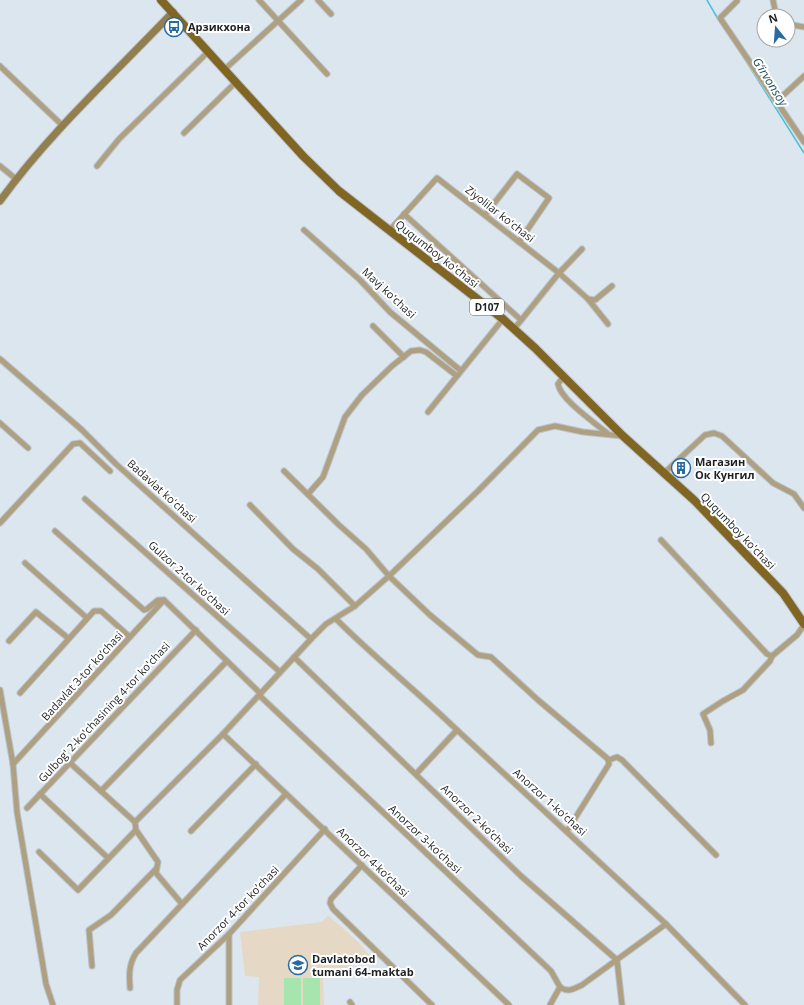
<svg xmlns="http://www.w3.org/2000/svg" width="804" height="1005" viewBox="0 0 804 1005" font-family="'Open Sans',sans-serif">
	<rect width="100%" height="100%" fill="#dce6ef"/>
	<polygon fill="#e5d9c5" points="328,915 359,943 371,957 336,973 323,975 324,1005 258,1005 259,977 245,976 240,932 322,922"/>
	<g fill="#a6e5ad">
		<rect x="284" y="978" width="17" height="27"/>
		<rect x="303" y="978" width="17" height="27"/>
	</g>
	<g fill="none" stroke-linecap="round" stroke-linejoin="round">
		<g stroke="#4dc0d4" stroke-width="1.5">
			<polyline points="707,0 718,19"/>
			<polyline points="734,42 804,153"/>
		</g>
		<g stroke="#bac2ca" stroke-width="7">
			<g id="street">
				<polyline points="259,0 327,74"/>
				<polyline points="318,0 331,14"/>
				<polyline points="773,0 775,10 779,16"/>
				<polyline points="737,1 720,18 804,142"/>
				<polyline points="788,24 804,27"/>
				<polyline points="0,66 63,126"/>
				<polyline points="225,69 301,0"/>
				<polyline points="776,102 804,76"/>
				<polyline points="184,133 236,82"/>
				<polyline points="0,166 16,179"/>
				<polyline points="97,166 119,139 209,51"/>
				<polyline points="404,214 521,320"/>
				<polyline points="485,215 517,174 549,198 519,242"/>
				<polyline points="304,230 360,280 390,312 460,370"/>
				<polyline points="389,231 437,178 559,273 588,299 595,300 612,286"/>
				<polyline points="588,299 608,324"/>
				<polyline points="373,326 404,357"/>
				<polyline points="514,329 559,273 582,249"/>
				<polyline points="0,359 82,430 116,464 311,639"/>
				<path d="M563 377 558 384C561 400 594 422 607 433"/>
				<polyline points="428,412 503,319"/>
				<polyline points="0,423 28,448"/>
				<polyline points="284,471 339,525 366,549 389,576 430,615 478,655 491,657 538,700 608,759 609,764 567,831"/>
				<polyline points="663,474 705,435 714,433 722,436 773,483 794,494 804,508"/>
				<polyline points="308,494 323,477 345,417 362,395 392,366 411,351 420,350 426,352 457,376"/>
				<polyline points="85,499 280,672"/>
				<polyline points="250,505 293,549 318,569 355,606"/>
				<polyline points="0,523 73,444 80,443 110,471"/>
				<polyline points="55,531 144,610 147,609 158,600 164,600 260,693 261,697 551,971 560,987 550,1005"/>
				<polyline points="661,540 767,654 772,656 797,635 804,625"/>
				<polyline points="25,563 87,618"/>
				<path d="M336 619C375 658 418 692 457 730L666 924 745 1005"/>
				<polyline points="9,641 36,612 68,638"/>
				<polyline points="294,657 521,876 617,960 622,1005"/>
				<polyline points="0,690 13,764 17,812 42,960 46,984 53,1005"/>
				<polyline points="20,693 94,611 101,611 130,637"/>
				<polyline points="223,734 509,1005"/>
				<polyline points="711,743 710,730 703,714 723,701 743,690 770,661 772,656"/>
				<polyline points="609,760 617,757 622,760 716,855"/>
				<polyline points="70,763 135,822 136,830 158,862 156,873 182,904"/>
				<polyline points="13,764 164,600"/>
				<polyline points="416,774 457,730"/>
				<polyline points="101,791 227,661"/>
				<polyline points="40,794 108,858"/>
				<polyline points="27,808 196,630"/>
				<polyline points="135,822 223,734 311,639 326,624 355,606 389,576 478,491 538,430 555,426 583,432 622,436"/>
				<polyline points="191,831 256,764"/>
				<polyline points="39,852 78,890 136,830"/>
				<polyline points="362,865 331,899 330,903 333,909 432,1005"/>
				<polyline points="229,934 229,1005"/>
				<polyline points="92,966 89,930 111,915 156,869"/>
				<path d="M560 987C568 993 573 989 582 985L666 924"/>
				<path d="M130 988C129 974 129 964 136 953L286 794"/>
				<polyline points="350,1002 352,1005"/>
				<polyline points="177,1005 177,990 180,980 229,934 325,829"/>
			</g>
		</g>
		<g stroke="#bac2ca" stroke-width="9">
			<path id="secondary" d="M0 201C50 132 114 74 173 12"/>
		</g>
		<g stroke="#bac2ca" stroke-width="10">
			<polyline id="primary" points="161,0 303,156 339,191 503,319 535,348 623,436 695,501 783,593 804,624"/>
		</g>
		<use href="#street" stroke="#aea080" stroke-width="5"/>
		<use href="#secondary" stroke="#937e4d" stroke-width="7"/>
		<use href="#primary" stroke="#806523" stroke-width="8"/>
	</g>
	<defs>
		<g id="bus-ring" transform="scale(1)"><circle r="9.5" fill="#fff" stroke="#276ba0" stroke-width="1.5"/><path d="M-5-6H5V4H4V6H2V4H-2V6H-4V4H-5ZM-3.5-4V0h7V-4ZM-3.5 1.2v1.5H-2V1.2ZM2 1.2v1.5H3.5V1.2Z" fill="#276ba0"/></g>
		<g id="building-ring" transform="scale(1)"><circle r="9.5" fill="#fff" stroke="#276ba0" stroke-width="1.5"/><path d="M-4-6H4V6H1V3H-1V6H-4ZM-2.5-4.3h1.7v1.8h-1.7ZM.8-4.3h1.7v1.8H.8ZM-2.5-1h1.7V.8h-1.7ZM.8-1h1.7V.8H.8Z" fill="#276ba0"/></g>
		<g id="school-ring" transform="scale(1)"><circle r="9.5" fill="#fff" stroke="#276ba0" stroke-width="1.5"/><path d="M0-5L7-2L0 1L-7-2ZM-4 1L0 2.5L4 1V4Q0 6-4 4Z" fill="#276ba0"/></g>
	</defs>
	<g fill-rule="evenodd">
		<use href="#bus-ring" x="174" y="27"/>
		<use href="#building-ring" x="681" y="468"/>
		<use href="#school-ring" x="298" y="965"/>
	</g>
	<g text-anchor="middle" stroke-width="4" stroke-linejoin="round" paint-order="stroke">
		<rect fill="#fff" stroke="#616366" stroke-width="1" x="470" y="299" width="34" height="16" rx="3"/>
		<g font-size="10" font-weight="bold" fill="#1d2024">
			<text x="487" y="311">D107</text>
		</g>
		<g font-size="11" font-weight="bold" fill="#1d2024" stroke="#fff" text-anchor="start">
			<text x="188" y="31">Арзикхона</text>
			<text x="695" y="466">Магазин<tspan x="695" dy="13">Ок Кунгил</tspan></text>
			<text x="312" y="963">Davlatobod<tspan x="312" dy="13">tumani 64-maktab</tspan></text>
		</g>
		<g font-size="11" fill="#1d2024" stroke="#fff">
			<text transform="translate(500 214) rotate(38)" y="4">Ziyolilar koʻchasi</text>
			<text transform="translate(437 254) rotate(38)" y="4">Ququmboy ko'chasi</text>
			<text transform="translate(389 293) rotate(43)" y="4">Mavj koʻchasi</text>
			<text transform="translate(162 491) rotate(42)" y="4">Badavlat koʻchasi</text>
			<text transform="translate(738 531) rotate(46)" y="4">Ququmboy ko'chasi</text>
			<text transform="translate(189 578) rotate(42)" y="4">Gulzor 2-tor koʼchasi</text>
			<text transform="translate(82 676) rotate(-48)" y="4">Badavlat 3-tor koʼchasi</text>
			<text transform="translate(104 712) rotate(-47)" y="4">Gulbog' 2-ko'chasining 4-tor ko'chasi</text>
			<text transform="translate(550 802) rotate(42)" y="4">Аnorzor 1-koʼchasi</text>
			<text transform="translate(477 819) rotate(44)" y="4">Аnorzor 2-koʼchasi</text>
			<text transform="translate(425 839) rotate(43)" y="4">Аnorzor 3-koʼchasi</text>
			<text transform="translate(373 862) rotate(44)" y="4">Аnorzor 4-koʼchasi</text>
			<text transform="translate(238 908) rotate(-46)" y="4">Anorzor 4-tor koʼchasi</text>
		</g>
		<g font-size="12" font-style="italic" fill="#194b54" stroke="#fff">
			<text transform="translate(770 82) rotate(58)" y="4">G‘irvonsoy</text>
		</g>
	</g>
	<g transform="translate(776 28) rotate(343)"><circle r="19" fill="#ffffff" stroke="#a5a6a7"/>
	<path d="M0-3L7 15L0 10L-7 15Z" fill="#276ba0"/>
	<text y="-6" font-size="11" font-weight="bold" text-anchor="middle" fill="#1d2024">N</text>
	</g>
</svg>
